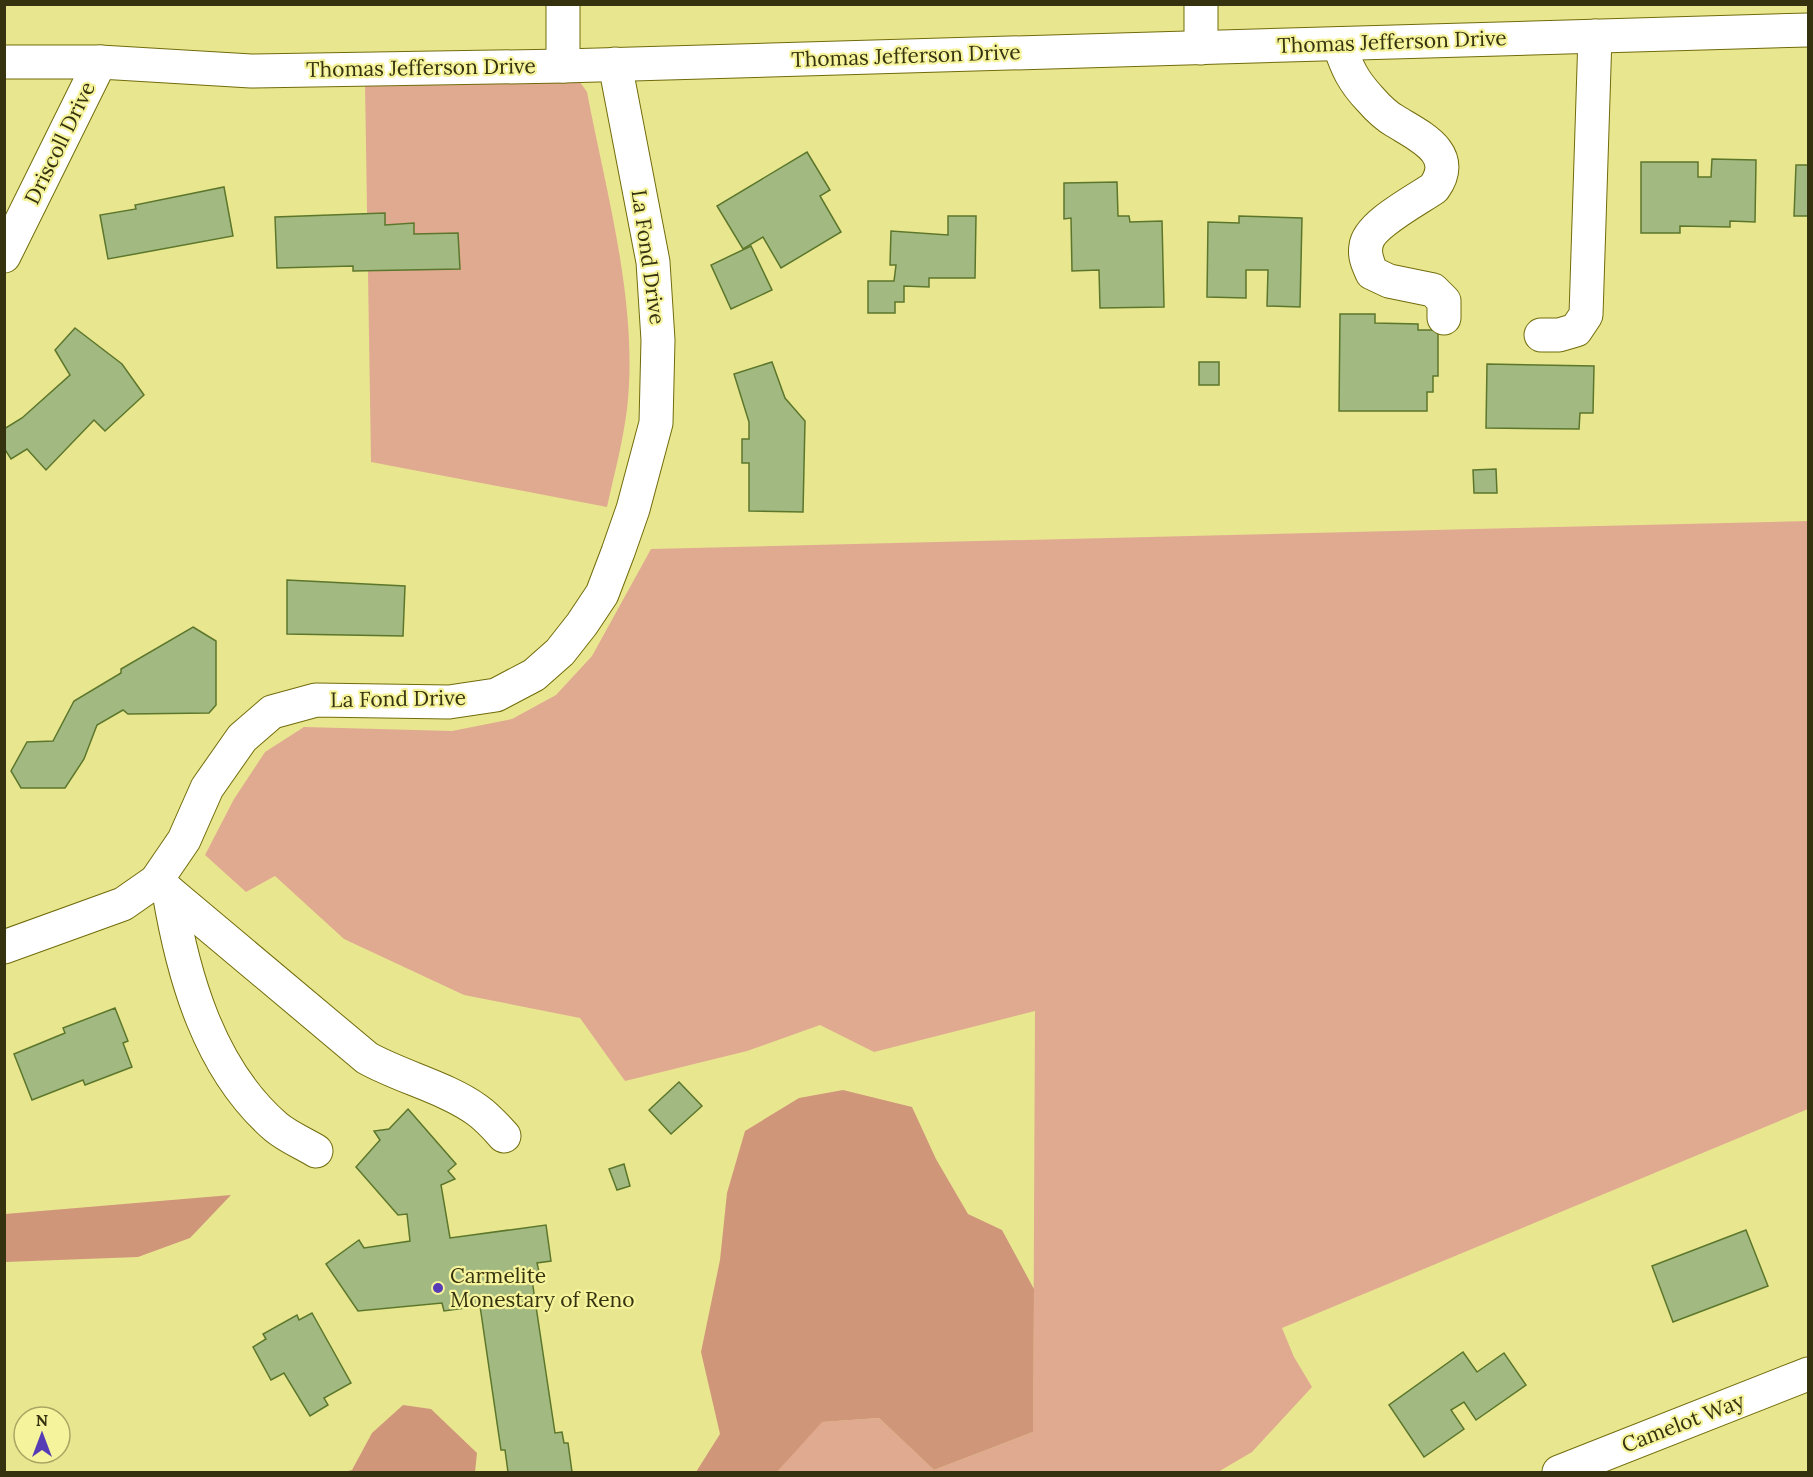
<svg xmlns="http://www.w3.org/2000/svg" width="1813" height="1477" viewBox="0 0 1813 1477" font-family="Lora,serif">
	<rect width="100%" height="100%" fill="#e9e690"/>
	<g fill="#e0aa91">
		<path d="M565 79 580 82 587 92C606 192 639 306 627 409 623 442 614 475 607 507L371 462 365 83Z"/>
		<polygon points="1808,521 1808,1109 1282,1328 1294,1357 1312,1387 1252,1452 1218,1472 777,1472 821,1422 879,1418 934,1470 1033,1432 1035,1011 874,1052 820,1025 747,1051 625,1081 580,1018 464,995 344,939 275,876 246,892 205,855 234,799 265,752 304,727 452,731 512,719 556,695 592,656 651,549"/>
	</g>
	<g fill="#d0967a">
		<polygon points="843,1090 912,1107 936,1159 968,1214 1002,1230 1034,1289 1033,1432 934,1470 879,1418 822,1422 777,1472 696,1472 720,1434 701,1352 720,1260 727,1193 745,1131 799,1098"/>
		<polygon points="231,1195 190,1238 138,1257 5,1262 5,1214"/>
		<polygon points="403,1405 431,1409 477,1453 475,1472 343,1472 352,1470 372,1433"/>
	</g>
	<g fill="#a2b981" stroke="#5c772b" stroke-width="1.5">
		<polygon points="807,152 830,190 820,196 841,232 781,268 763,237 743,249 717,206"/>
		<polygon points="1712,159 1756,160 1755,222 1730,221 1730,227 1680,226 1680,233 1641,233 1641,162 1698,162 1698,177 1711,177"/>
		<polygon points="1796,165 1808,165 1808,216 1794,216"/>
		<polygon points="1117,182 1118,216 1129,216 1130,222 1162,221 1164,307 1100,308 1099,270 1072,271 1071,218 1064,219 1064,183"/>
		<polygon points="224,187 233,236 108,259 100,215 136,209 135,205"/>
		<polygon points="385,213 385,225 414,223 414,234 458,233 460,269 353,271 353,266 277,268 275,217"/>
		<polygon points="948,216 976,216 975,278 929,278 929,287 904,286 904,302 895,302 895,313 868,313 868,281 894,281 896,265 890,265 891,231 948,235"/>
		<polygon points="1239,216 1302,218 1300,307 1267,306 1268,270 1246,270 1246,298 1207,297 1208,222 1239,223"/>
		<polygon points="751,246 772,290 731,309 711,265"/>
		<polygon points="1340,314 1375,314 1375,323 1418,324 1418,330 1438,330 1438,376 1433,376 1433,392 1427,392 1427,411 1339,411"/>
		<polygon points="75,328 122,364 144,395 105,431 94,420 46,470 27,449 11,459 4,448 4,429 22,418 70,375 55,350"/>
		<polygon points="772,362 785,398 805,421 803,512 749,511 749,463 742,463 742,439 749,439 749,422 734,374"/>
		<rect x="1199" y="362" width="20" height="23"/>
		<polygon points="1487,364 1594,366 1593,413 1580,413 1579,429 1486,428"/>
		<polygon points="1496,469 1497,493 1474,493 1473,470"/>
		<polygon points="287,580 405,586 403,636 287,634"/>
		<polygon points="193,627 216,641 216,705 209,713 128,714 123,710 97,725 84,759 65,788 21,788 11,771 27,742 53,741 74,701 121,673 121,669"/>
		<polygon points="115,1008 128,1041 123,1043 132,1067 85,1085 83,1080 32,1100 14,1054 65,1033 63,1028"/>
		<polygon points="679,1082 702,1106 671,1134 649,1110"/>
		<polygon points="408,1109 456,1164 448,1171 455,1179 441,1185 450,1238 546,1225 551,1261 537,1263 539,1272 531,1273 555,1433 562,1432 564,1443 568,1443 572,1472 508,1472 505,1450 501,1450 480,1306 444,1311 442,1303 358,1311 326,1264 359,1240 364,1248 410,1241 407,1214 398,1215 356,1167 380,1140 374,1131 389,1129"/>
		<polygon points="624,1164 630,1186 617,1190 609,1169"/>
		<polygon points="1746,1230 1768,1286 1673,1322 1652,1266"/>
		<polygon points="312,1313 351,1383 324,1398 328,1405 310,1416 284,1373 271,1380 253,1347 266,1339 263,1334 297,1315 299,1320"/>
		<polygon points="1463,1352 1477,1372 1504,1353 1526,1385 1476,1420 1464,1402 1451,1410 1464,1429 1424,1457 1389,1405"/>
	</g>
	<g fill="none" stroke-linecap="round" stroke-linejoin="round">
		<g stroke="#716c0b" stroke-width="35">
			<g id="minor">
				<path d="M1339 44C1347 68 1353 81 1370 99 1377 107 1386 116 1395 121 1419 136 1459 153 1434 188 1417 200 1368 225 1366 246 1364 256 1368 264 1372 273L1389 281 1433 290 1444 301V318"/>
				<polyline points="1201,48 1201,4"/>
				<polyline points="4,62 100,62 251,71 563,66 1808,30"/>
				<polyline points="563,66 563,4"/>
				<polyline points="4,256 100,62"/>
				<polyline points="1541,335 1559,335 1576,330 1586,315 1595,36"/>
				<path d="M156 881 367 1058C401 1077 447 1088 477 1110 487 1117 496 1127 504 1136"/>
				<path d="M169 892C183 976 209 1069 276 1127 288 1137 303 1143 316 1151"/>
				<polyline points="4,947 123,904 156,881 184,840 207,788 242,738 272,712 316,700 449,702 496,695 534,675 560,652 582,624 602,594 618,552 633,509 656,423 658,340 653,262 615,64"/>
				<polyline points="1559,1472 1808,1374"/>
			</g>
		</g>
		<use href="#minor" stroke="#fff" stroke-width="33"/>
	</g>
	<circle fill="#563db5" stroke="#f6f39d" stroke-width="2" cx="438" cy="1288" r="6"/>
	<g text-anchor="middle" stroke-width="4.5" stroke-linejoin="round" paint-order="stroke">
		<g font-size="21" fill="#35330f" stroke="#f6f39d">
			<text transform="translate(1392 42) rotate(-2)" y="7">Thomas Jefferson Drive</text>
			<text transform="translate(906 56) rotate(-2)" y="7">Thomas Jefferson Drive</text>
			<text transform="translate(421 68) rotate(-1)" y="7">Thomas Jefferson Drive</text>
			<text transform="translate(60 143) rotate(-64)" y="7">Driscoll Drive</text>
			<text transform="translate(648 257) rotate(82)" y="7">La Fond Drive</text>
			<text transform="translate(398 699) rotate(-1)" y="7">La Fond Drive</text>
			<text transform="translate(1683 1423) rotate(-21)" y="7">Camelot Way</text>
		</g>
		<g font-size="21" fill="#35330f" stroke="#f6f39d" text-anchor="start">
			<text x="450" y="1283">Carmelite<tspan x="450" dy="24">Monestary of Reno</tspan></text>
		</g>
	</g>
	<rect width="1813" height="1477" fill="none" stroke="#35330f" stroke-width="12"/>
	<g transform="translate(42 1435)"><circle r="28" fill="#f6f39d" stroke="#a9a664" stroke-width="1.5"/>
	<path d="M0-4.5L10 22L0 15L-10 22Z" fill="#563db5"/>
	<text y="-9" font-size="16" font-weight="bold" text-anchor="middle" fill="#35330f">N</text>
	</g>
</svg>
